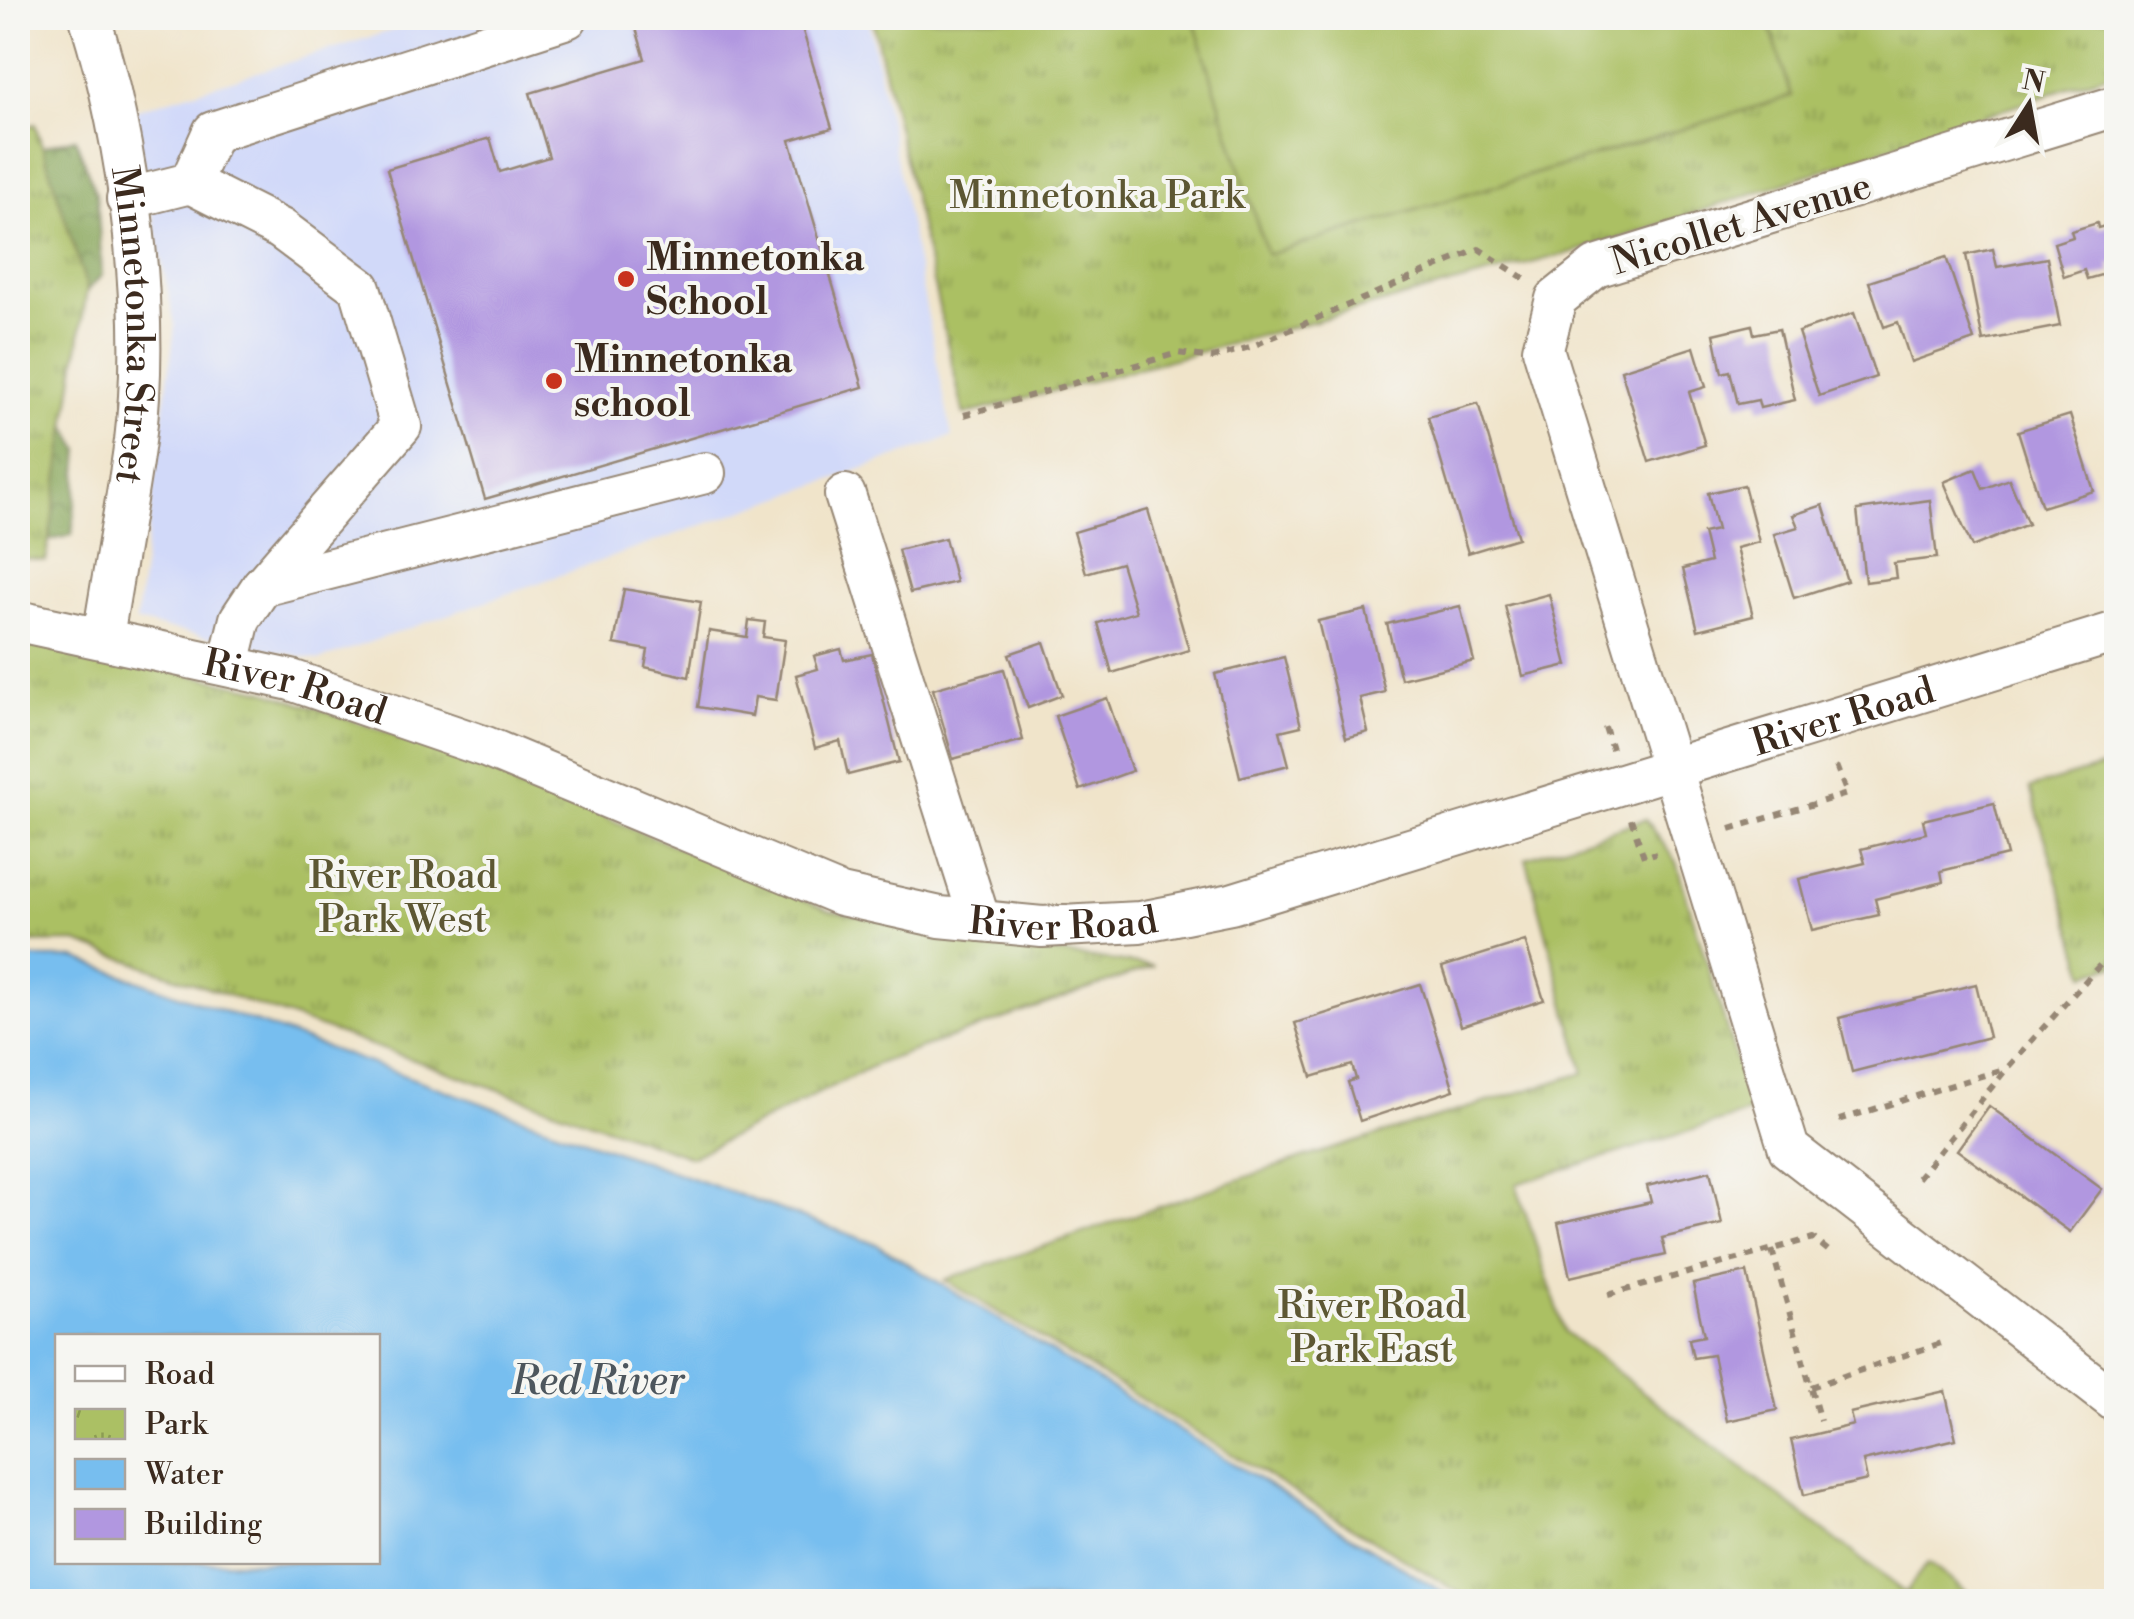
<svg xmlns="http://www.w3.org/2000/svg" width="2134" height="1619" viewBox="0 0 2134 1619" font-family="'Libre Bodoni',serif">
	<defs>
		<pattern id="forest-crowns" width="20" height="18" patternUnits="userSpaceOnUse" patternTransform="scale(2.5)"><rect width="20" height="18" fill="#88a65a"/><path d="M2 6a3 3 0 1 1 6 0M12 15a3 3 0 1 1 6 0" fill="none" stroke="#70874a"/></pattern>
		<pattern id="park-tufts" width="24" height="20" patternUnits="userSpaceOnUse" patternTransform="scale(2.5)"><rect width="24" height="20" fill="#abc064"/><path d="M3 7l-1-3M5 7V3M7 7l1-3M15 17l-1-3M17 17v-4M19 17l1-3" fill="none" stroke="#8c9c52"/></pattern>
	</defs>
	<rect width="100%" height="100%" fill="#f6f6f2"/>
	<filter id="ink" filterUnits="userSpaceOnUse"><feTurbulence type="fractalNoise" baseFrequency=".01" numOctaves="2"/><feDisplacementMap in="SourceGraphic" scale="20" xChannelSelector="R" yChannelSelector="G"/><feConvolveMatrix kernelMatrix="1 2 1 2 8 2 1 2 1" color-interpolation-filters="sRGB"/></filter>
	<filter id="wash" filterUnits="userSpaceOnUse"><feTurbulence type="fractalNoise" baseFrequency=".0048" numOctaves="4" result="noise"/><feDisplacementMap in="SourceGraphic" scale="40" xChannelSelector="R" yChannelSelector="G"/><feGaussianBlur stdDeviation="2.25" result="paint"/><feColorMatrix in="noise" values="0 0 0 0 0 0 0 0 0 0 0 0 0 0 0 0 0 1.4 0 .05"/><feComposite in="paint" operator="in"/></filter>
	<g filter="url(#wash)">
		<rect width="100%" height="100%" fill="#f0e4ca"/>
		<polygon fill="#d1d9f9" points="432,18 868,18 952,437 319,660 136,622 175,326 132,111"/>
		<polygon fill="url(#forest-crowns)" stroke="#62683c" stroke-width="2.5" points="75,138 97,196 102,275 77,301 53,403 80,450 72,535 18,548 18,153"/>
		<g fill="url(#park-tufts)" stroke="#737541" stroke-width="2.5">
			<polygon points="872,18 2116,18 2116,71 1606,243 964,415"/>
			<polygon points="35,124 87,288 46,561 18,558 18,129"/>
			<polygon points="18,638 266,691 455,755 829,910 1039,951 1154,966 879,1063 691,1157 76,942 18,943"/>
			<polygon points="2116,763 2116,965 2086,974 2030,788"/>
			<polygon points="1646,819 1676,862 1752,1112 1516,1184 1565,1332 1905,1593 1928,1563 1979,1601 1473,1601 945,1280 1302,1158 1584,1073 1526,858"/>
		</g>
		<polygon fill="#abc064" stroke="#737541" stroke-width="2.5" points="1193,18 1767,18 1792,96 1267,255"/>
		<path fill="#77beef" stroke="#597486" stroke-width="2.5" fill-rule="evenodd" d="M18 958H75L876 1244 1457 1601H18ZM58 1336H378V1562H58Z"/>
		<g id="blocks">
			<g fill="#b197e0">
				<polygon points="633,18 799,18 832,128 790,140 863,387 485,499 387,169 490,138 500,172 549,157 530,93 645,59"/>
				<polygon points="2097,223 2098,228 2116,223 2116,263 2109,265 2112,272 2087,279 2084,270 2064,277 2054,243 2073,237 2071,231"/>
				<polygon points="1993,249 1997,267 2047,258 2060,326 1983,341 1966,255"/>
				<polygon points="1946,257 1974,340 1911,362 1898,322 1884,327 1869,282"/>
				<polygon points="1854,313 1876,377 1819,396 1798,332"/>
				<polygon points="1752,325 1754,334 1779,329 1795,400 1760,408 1758,400 1738,404 1730,371 1722,373 1714,334"/>
				<polygon points="1694,347 1706,387 1689,392 1705,445 1649,462 1621,370"/>
				<polygon points="1478,403 1518,538 1468,553 1428,417"/>
				<polygon points="2070,415 2094,491 2042,507 2018,431"/>
				<polygon points="1975,469 1983,489 2009,479 2028,524 1972,547 1944,482"/>
				<polygon points="1744,485 1759,542 1736,548 1753,616 1698,630 1683,569 1710,562 1703,533 1717,530 1708,493"/>
				<polygon points="1930,500 1937,558 1894,563 1896,578 1865,582 1857,510"/>
				<polygon points="1823,505 1847,581 1794,598 1774,534 1798,527 1793,515"/>
				<polygon points="1148,510 1189,650 1112,673 1098,623 1136,612 1121,563 1086,573 1074,532"/>
				<polygon points="945,538 956,582 910,593 898,550"/>
				<polygon points="624,589 701,602 689,677 645,667 648,650 614,644"/>
				<polygon points="1549,594 1567,665 1523,676 1505,606"/>
				<polygon points="1460,606 1474,661 1401,679 1387,624"/>
				<polygon points="1366,610 1385,692 1360,698 1368,732 1346,738 1318,621"/>
				<polygon points="749,620 765,622 763,637 785,640 776,700 755,697 752,716 698,707 709,631 747,637"/>
				<polygon points="1044,642 1062,695 1028,708 1009,654"/>
				<polygon points="841,649 844,660 872,654 899,762 848,775 840,741 815,748 796,675 818,669 814,656"/>
				<polygon points="1284,657 1301,726 1280,731 1289,765 1240,777 1215,674"/>
				<polygon points="1004,669 1023,740 953,759 933,689"/>
				<polygon points="1107,698 1132,771 1080,790 1055,716"/>
				<polygon points="1994,803 2007,855 1941,871 1943,882 1875,899 1879,915 1812,930 1799,879 1865,863 1861,849 1926,833 1923,820"/>
				<polygon points="1525,941 1544,1000 1461,1026 1442,967"/>
				<polygon points="1420,984 1454,1090 1360,1121 1348,1082 1356,1079 1352,1065 1312,1077 1295,1023"/>
				<polygon points="1976,984 1989,1037 1852,1072 1839,1018"/>
				<polygon points="1989,1106 2102,1189 2070,1232 1957,1150"/>
				<polygon points="1710,1171 1722,1224 1662,1238 1666,1255 1570,1277 1558,1223 1651,1202 1647,1186"/>
				<polygon points="1747,1272 1777,1410 1727,1421 1713,1355 1693,1358 1689,1339 1704,1336 1693,1284"/>
				<polygon points="1945,1391 1956,1439 1863,1461 1867,1480 1804,1495 1791,1440 1853,1425 1850,1413"/>
			</g>
		</g>
	</g>
	<g filter="url(#ink)">
		<use href="#blocks" fill-opacity="0" stroke="#968774" stroke-width="2.5"/>
		<g fill="none" stroke-linecap="round" stroke-linejoin="round">
			<g stroke="#968774" stroke-width="44">
				<g id="minor">
					<path id="s1" d="M90 18C129 144 151 310 135 441 126 507 113 572 103 638"/>
					<polyline points="2116,106 1596,267 1556,299 1543,349 1789,1149 2116,1402"/>
					<polyline points="190,183 213,132 567,18"/>
					<polyline points="127,199 190,183 281,229 360,288 401,426 262,586 240,619 229,664"/>
					<polyline points="845,495 980,921"/>
					<polyline points="262,586 705,473"/>
					<path id="s2" d="M18 621 291 680 486 747 841 895 940 917 1042 927 1140 922 1231 904 2116 632"/>
				</g>
			</g>
			<g stroke="#968774" stroke-width="6" stroke-dasharray="8 8" stroke-linecap="butt">
				<polyline points="964,415 1178,353 1212,358 1250,347 1479,249 1525,279"/>
				<polyline points="1605,727 1612,749"/>
				<polyline points="1631,819 1644,857 1656,853"/>
				<polyline points="1730,829 1847,794 1835,763"/>
				<polyline points="1839,1120 2007,1068"/>
				<polyline points="1918,1178 2008,1067 2108,956 2116,953"/>
				<polyline points="1772,1250 1820,1421"/>
				<polyline points="1608,1295 1813,1238 1831,1253"/>
				<polyline points="1811,1387 1944,1342"/>
			</g>
			<use href="#minor" stroke="#fff" stroke-width="40"/>
		</g>
	</g>
	<g fill="#c8321e" stroke="#f6f6f2" stroke-width="4">
		<circle cx="626" cy="279" r="10"/>
		<circle cx="554" cy="381" r="10"/>
	</g>
	<g text-anchor="middle" stroke-width="8" stroke-linejoin="round" paint-order="stroke">
		<g font-size="38" fill="#5d5733" stroke="#f6f6f2">
			<text x="1097" y="208">Minnetonka Park</text>
			<text x="403" y="888">River Road<tspan x="403" dy="44">Park West</tspan></text>
			<text x="1372" y="1318">River Road<tspan x="1372" dy="44">Park East</tspan></text>
		</g>
		<g font-size="38" fill="#3b2a1e" stroke="#f6f6f2">
			<text transform="translate(1741 223) rotate(-17)" y="13">Nicollet Avenue</text>
			<text dy="13" stroke="none"><textPath href="#s1" startOffset="312">Minnetonka Street</textPath></text>
			<text dy="13" stroke="none"><textPath href="#s2" startOffset="285">River Road</textPath></text>
			<text dy="13" stroke="none"><textPath href="#s2" startOffset="1905">River Road</textPath></text>
			<text dy="13" stroke="none"><textPath href="#s2" startOffset="1095">River Road</textPath></text>
		</g>
		<g font-size="38" font-weight="bold" fill="#3b2a1e" stroke="#f6f6f2" text-anchor="start">
			<text x="646" y="270">Minnetonka<tspan x="646" dy="44">School</tspan></text>
			<text x="574" y="372">Minnetonka<tspan x="574" dy="44">school</tspan></text>
		</g>
		<g font-size="40" font-style="italic" fill="#4d565d" stroke="#f6f6f2">
			<text x="598" y="1394">Red River</text>
		</g>
	</g>
	<rect width="2134" height="1619" fill="none" stroke="#f6f6f2" stroke-width="60"/>
	<rect x="55" y="1334" width="325" height="230" fill="#f6f6f2" stroke="#aba49d" stroke-width="2.5"/>
	<rect x="75" y="1366" width="50" height="15" fill="#ffffff" stroke="#aba49d" stroke-width="2.5"/>
	<text x="145" y="1384" font-size="30" fill="#3b2a1e">Road</text>
	<rect x="75" y="1409" width="50" height="30" fill="url(#park-tufts)" stroke="#aba49d" stroke-width="2.5"/>
	<text x="145" y="1434" font-size="30" fill="#3b2a1e">Park</text>
	<rect x="75" y="1459" width="50" height="30" fill="#77beef" stroke="#aba49d" stroke-width="2.5"/>
	<text x="145" y="1484" font-size="30" fill="#3b2a1e">Water</text>
	<rect x="75" y="1509" width="50" height="30" fill="#b197e0" stroke="#aba49d" stroke-width="2.5"/>
	<text x="145" y="1534" font-size="30" fill="#3b2a1e">Building</text>
	<g transform="translate(2029 105) rotate(11)" stroke="#f6f6f2" stroke-width="8" paint-order="stroke">
	<path d="M0-8L18 38L0 25L-18 38Z" fill="#3b2a1e"/>
	<text y="-15" font-size="28" font-weight="bold" text-anchor="middle" fill="#3b2a1e">N</text>
	</g>
</svg>
